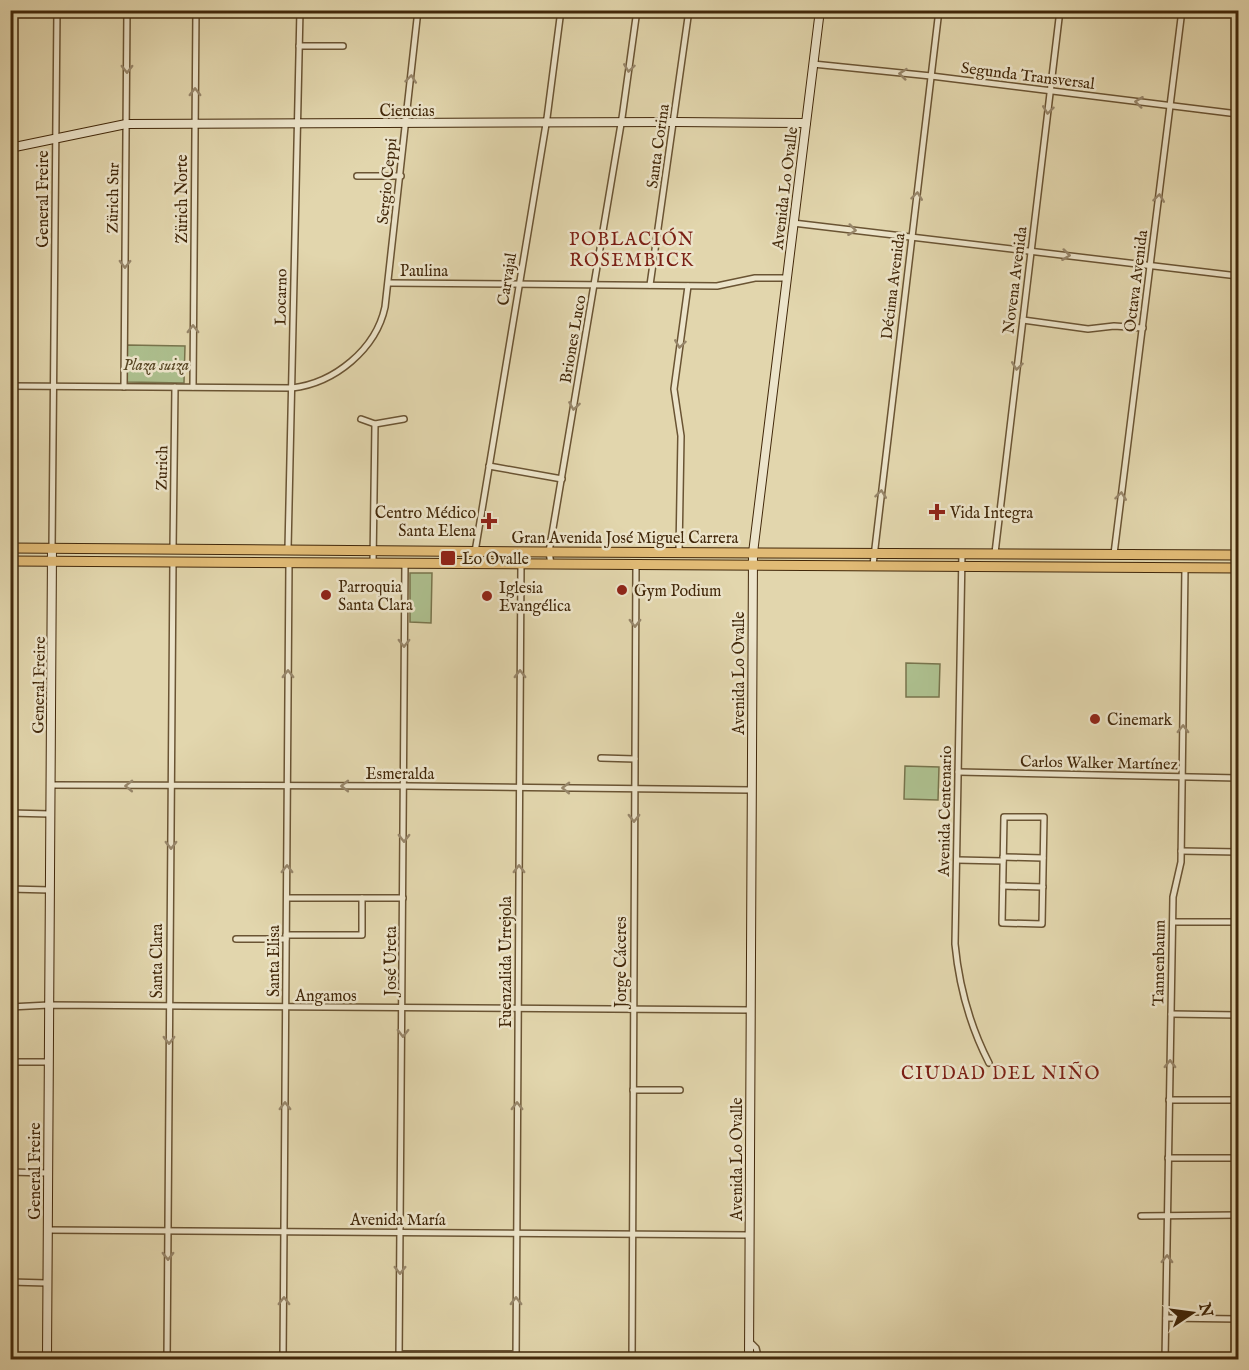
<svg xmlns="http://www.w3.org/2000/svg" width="1249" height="1370" viewBox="0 0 1249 1370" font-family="'IM FELL English',serif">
	<rect width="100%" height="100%" fill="#e2d6ad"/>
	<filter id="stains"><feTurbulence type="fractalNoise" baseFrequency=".00333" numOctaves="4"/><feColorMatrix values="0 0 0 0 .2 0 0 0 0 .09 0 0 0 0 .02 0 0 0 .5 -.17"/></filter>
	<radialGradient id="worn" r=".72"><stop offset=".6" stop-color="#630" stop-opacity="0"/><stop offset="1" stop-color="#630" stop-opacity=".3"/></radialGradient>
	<g fill="#adbf8e" stroke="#78744c" stroke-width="1.5">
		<polygon points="127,345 185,346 184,383 127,382"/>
		<polygon points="410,573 432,573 431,623 410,622"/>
		<polygon points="906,663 940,664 939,697 906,697"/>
		<polygon points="905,766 939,767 938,800 904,799"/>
	</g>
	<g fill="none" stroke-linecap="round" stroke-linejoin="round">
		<g stroke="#6a5433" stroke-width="8">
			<g id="street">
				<polyline points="299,46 343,46"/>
				<polyline points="813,64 931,76 1238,114"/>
				<polyline points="357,176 401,176"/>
				<polyline points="793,223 1238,276"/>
				<polyline points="389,283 717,286 755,278 787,278"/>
				<polyline points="650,285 689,10"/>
				<polyline points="1023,320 1088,329 1114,326 1143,328"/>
				<path d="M10 386 292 388C335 383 376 349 385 307L418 10"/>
				<polyline points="124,387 127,10"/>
				<polyline points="193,387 196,10"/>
				<polyline points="361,419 375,424 404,419"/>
				<polyline points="489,466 562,479"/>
				<polyline points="52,548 57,10"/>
				<polyline points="173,549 175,387"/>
				<polyline points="288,549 300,10"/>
				<polyline points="475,552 547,118 561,10"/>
				<polyline points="679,552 681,436 674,389 688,286"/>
				<path d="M962 553 955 944C959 986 970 1026 989 1063"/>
				<polyline points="995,553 1060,10"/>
				<polyline points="1114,554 1182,10"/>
				<polyline points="1237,555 1238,543"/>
				<polyline points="373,563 375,424"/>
				<polyline points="551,564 549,552 622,118 637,10"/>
				<polyline points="873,565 939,10"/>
				<polyline points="601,758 635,759"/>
				<polyline points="958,772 1238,778"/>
				<polyline points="50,785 409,786 750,790"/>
				<polyline points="10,813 50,814"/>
				<polygon points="1004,817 1044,817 1042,924 1002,923"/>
				<polyline points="1181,851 1238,852"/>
				<polyline points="1003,857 1043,858"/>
				<polyline points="957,860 1003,861"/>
				<polyline points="1003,886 1043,887"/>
				<polyline points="10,889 50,890"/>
				<polyline points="287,898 403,898"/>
				<polyline points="1173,922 1238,922"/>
				<polyline points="286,935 362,935 362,898"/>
				<polyline points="236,939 286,939"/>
				<polyline points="10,1007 49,1005 750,1010"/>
				<polyline points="1171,1014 1238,1015"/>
				<polyline points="10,1062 49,1062"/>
				<polyline points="633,1090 680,1090"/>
				<polyline points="1169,1100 1238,1100"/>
				<polyline points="1168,1158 1238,1158"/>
				<polyline points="10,1172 48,1173"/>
				<polyline points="1141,1216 1238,1215"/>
				<polyline points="48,1230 749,1235"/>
				<polyline points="10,1282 47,1283"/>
				<polyline points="1166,1318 1238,1319"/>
				<polyline points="749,1341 756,1348 759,1360"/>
				<polyline points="400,1354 516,1354"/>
				<polyline points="167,1360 173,562"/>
				<polyline points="283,1360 289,563"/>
				<polyline points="399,1360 405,563"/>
				<polyline points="516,1360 521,564"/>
				<polyline points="632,1360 636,565"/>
				<polyline points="1165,1360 1173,897 1181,862 1185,568"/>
			</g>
		</g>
		<g stroke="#42280a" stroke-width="10">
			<g id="secondary">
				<polyline points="10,148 126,124 674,122 806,123"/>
				<polyline points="47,1360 52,548"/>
				<polyline points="749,1360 753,553 820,10"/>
			</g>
		</g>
		<g stroke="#42280a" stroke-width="11">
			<g id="primary">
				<polyline points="10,548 549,552 1238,555"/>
				<polyline points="10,561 1238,568"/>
			</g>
		</g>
		<use href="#street" stroke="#ece4ca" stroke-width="5"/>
		<use href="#secondary" stroke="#ece4ca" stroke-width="8"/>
		<use href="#primary" stroke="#e1bb76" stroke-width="9"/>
	</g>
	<defs><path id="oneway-chevron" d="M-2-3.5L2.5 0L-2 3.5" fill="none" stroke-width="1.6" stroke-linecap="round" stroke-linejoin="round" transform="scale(1.5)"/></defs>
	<g stroke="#97866a">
		<use href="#oneway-chevron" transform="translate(629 68) rotate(98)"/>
		<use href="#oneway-chevron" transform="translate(127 69) rotate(90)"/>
		<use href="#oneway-chevron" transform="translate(903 74) rotate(-174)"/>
		<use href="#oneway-chevron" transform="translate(411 79) rotate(-84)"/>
		<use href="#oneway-chevron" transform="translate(195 92) rotate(-90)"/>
		<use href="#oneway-chevron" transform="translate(1139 102) rotate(-173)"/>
		<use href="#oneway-chevron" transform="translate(1048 110) rotate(97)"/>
		<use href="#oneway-chevron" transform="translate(917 196) rotate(-83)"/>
		<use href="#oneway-chevron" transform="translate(1159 198) rotate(-83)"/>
		<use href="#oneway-chevron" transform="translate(852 230) rotate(7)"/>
		<use href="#oneway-chevron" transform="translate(1066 255) rotate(7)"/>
		<use href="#oneway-chevron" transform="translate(125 264) rotate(91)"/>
		<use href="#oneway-chevron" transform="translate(193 329) rotate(-90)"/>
		<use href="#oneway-chevron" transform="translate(680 344) rotate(98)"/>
		<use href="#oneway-chevron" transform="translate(1017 366) rotate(97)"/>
		<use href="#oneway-chevron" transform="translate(574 406) rotate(99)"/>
		<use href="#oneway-chevron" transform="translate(881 494) rotate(-83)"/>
		<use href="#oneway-chevron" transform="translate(1121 496) rotate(-83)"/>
		<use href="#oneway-chevron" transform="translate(635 623) rotate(90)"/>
		<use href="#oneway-chevron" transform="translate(404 643) rotate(90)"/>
		<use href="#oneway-chevron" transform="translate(288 674) rotate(-90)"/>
		<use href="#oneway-chevron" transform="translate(520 674) rotate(-90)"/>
		<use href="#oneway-chevron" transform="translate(1183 729) rotate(-89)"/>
		<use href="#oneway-chevron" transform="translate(129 786) rotate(-179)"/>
		<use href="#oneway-chevron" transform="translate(345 786) rotate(180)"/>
		<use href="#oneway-chevron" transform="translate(566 788) rotate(-179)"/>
		<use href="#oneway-chevron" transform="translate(634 818) rotate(90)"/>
		<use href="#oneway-chevron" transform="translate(404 838) rotate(90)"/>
		<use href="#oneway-chevron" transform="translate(171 845) rotate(90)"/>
		<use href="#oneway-chevron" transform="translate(287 869) rotate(-90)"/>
		<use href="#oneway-chevron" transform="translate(519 869) rotate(-90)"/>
		<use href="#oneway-chevron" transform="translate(403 1033) rotate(91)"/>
		<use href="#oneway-chevron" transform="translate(169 1040) rotate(90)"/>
		<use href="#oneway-chevron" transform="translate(1170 1064) rotate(-89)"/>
		<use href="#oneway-chevron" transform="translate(285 1106) rotate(-90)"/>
		<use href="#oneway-chevron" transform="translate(517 1106) rotate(-90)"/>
		<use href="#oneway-chevron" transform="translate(168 1256) rotate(90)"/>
		<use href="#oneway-chevron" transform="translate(1167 1259) rotate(-89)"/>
		<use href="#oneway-chevron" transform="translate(400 1270) rotate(90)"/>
		<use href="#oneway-chevron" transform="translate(284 1301) rotate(-90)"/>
		<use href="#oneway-chevron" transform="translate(516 1301) rotate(-90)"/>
	</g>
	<g fill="#8f2418" stroke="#ece4ca" stroke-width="2">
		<path d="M934 503h6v6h6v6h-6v6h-6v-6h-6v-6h6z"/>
		<path d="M486 512h6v6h6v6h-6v6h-6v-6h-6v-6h6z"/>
		<rect x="440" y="550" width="16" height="16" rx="3"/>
		<circle cx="622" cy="590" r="6"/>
		<circle cx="326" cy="595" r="6"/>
		<circle cx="487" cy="596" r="6"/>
		<circle cx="1095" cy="719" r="6"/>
	</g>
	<g text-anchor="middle" stroke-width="5" stroke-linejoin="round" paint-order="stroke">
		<g font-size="16" fill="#42280a" stroke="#ece4ca">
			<text transform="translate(1028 75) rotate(7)" y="6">Segunda Transversal</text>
			<text x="407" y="116">Ciencias</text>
			<text transform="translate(657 146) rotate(-82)" y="6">Santa Corina</text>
			<text transform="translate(386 181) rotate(-84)" y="6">Sergio Ceppi</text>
			<text transform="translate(784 188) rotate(-83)" y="6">Avenida Lo Ovalle</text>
			<text transform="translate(112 198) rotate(-89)" y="6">Zürich Sur</text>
			<text transform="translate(42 199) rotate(-90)" y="6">General Freire</text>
			<text transform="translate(181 199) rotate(-90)" y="6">Zürich Norte</text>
			<text x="424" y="276">Paulina</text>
			<text transform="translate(506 279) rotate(-81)" y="6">Carvajal</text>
			<text transform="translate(1014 280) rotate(-83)" y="6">Novena Avenida</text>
			<text transform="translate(1135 281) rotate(-83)" y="6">Octava Avenida</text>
			<text transform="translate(892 286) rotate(-83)" y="6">Décima Avenida</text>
			<text transform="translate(280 297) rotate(-89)" y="6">Locarno</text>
			<text transform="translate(572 339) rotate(-80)" y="6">Briones Luco</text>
			<text transform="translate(161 468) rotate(-89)" y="6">Zurich</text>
			<text x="625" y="543">Gran Avenida José Miguel Carrera</text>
			<text transform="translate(738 673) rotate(-90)" y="6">Avenida Lo Ovalle</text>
			<text transform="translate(38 685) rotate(-89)" y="6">General Freire</text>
			<text transform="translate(1099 762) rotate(1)" y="6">Carlos Walker Martínez</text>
			<text x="400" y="779">Esmeralda</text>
			<text transform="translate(944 811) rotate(-89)" y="6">Avenida Centenario</text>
			<text transform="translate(156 961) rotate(-90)" y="6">Santa Clara</text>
			<text transform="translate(273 961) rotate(-90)" y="6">Santa Elisa</text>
			<text transform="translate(390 961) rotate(-90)" y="6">José Ureta</text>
			<text transform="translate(505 962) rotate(-90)" y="6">Fuenzalida Urrejola</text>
			<text transform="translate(620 962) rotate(-90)" y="6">Jorge Cáceres</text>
			<text transform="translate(1158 963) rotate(-89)" y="6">Tannenbaum</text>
			<text x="326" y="1001">Angamos</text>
			<text transform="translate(736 1159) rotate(-90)" y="6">Avenida Lo Ovalle</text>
			<text transform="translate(34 1171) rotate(-90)" y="6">General Freire</text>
			<text x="398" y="1225">Avenida María</text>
		</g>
		<g font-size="16" font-style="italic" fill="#574624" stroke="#ece4ca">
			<text x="156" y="370">Plaza suiza</text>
		</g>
		<g font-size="16" fill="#42280a" stroke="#ece4ca" text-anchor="start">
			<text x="476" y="518" text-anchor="end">Centro Médico<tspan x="476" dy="18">Santa Elena</tspan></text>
			<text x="950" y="518">Vida Integra</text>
			<text x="462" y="564">Lo Ovalle</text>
			<text x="338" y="592">Parroquia<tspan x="338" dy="18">Santa Clara</tspan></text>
			<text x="499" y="593">Iglesia<tspan x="499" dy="18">Evangélica</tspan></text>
			<text x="634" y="596">Gym Podium</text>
			<text x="1107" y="725">Cinemark</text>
		</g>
		<g font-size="18" letter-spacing="1.5" fill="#7a1f14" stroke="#ece4ca">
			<text x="632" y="245">POBLACIÓN<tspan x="632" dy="21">ROSEMBICK</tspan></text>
			<text x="1001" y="1079">CIUDAD DEL NIÑO</text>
		</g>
	</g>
	<rect width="1249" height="1370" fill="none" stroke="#e2d6ad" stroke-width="36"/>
	<rect x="12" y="12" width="1225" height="1346" fill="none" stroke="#42280a" stroke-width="3"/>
	<rect x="18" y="18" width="1213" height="1334" fill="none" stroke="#42280a" stroke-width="1.5"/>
	<g transform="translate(1192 1313) rotate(77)" stroke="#ece4ca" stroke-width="4.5" paint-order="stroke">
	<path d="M0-4.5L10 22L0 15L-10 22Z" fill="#42280a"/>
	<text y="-9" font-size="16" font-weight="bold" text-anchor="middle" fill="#42280a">N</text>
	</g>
	<rect width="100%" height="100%" filter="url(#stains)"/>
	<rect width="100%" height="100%" fill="url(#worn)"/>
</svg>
